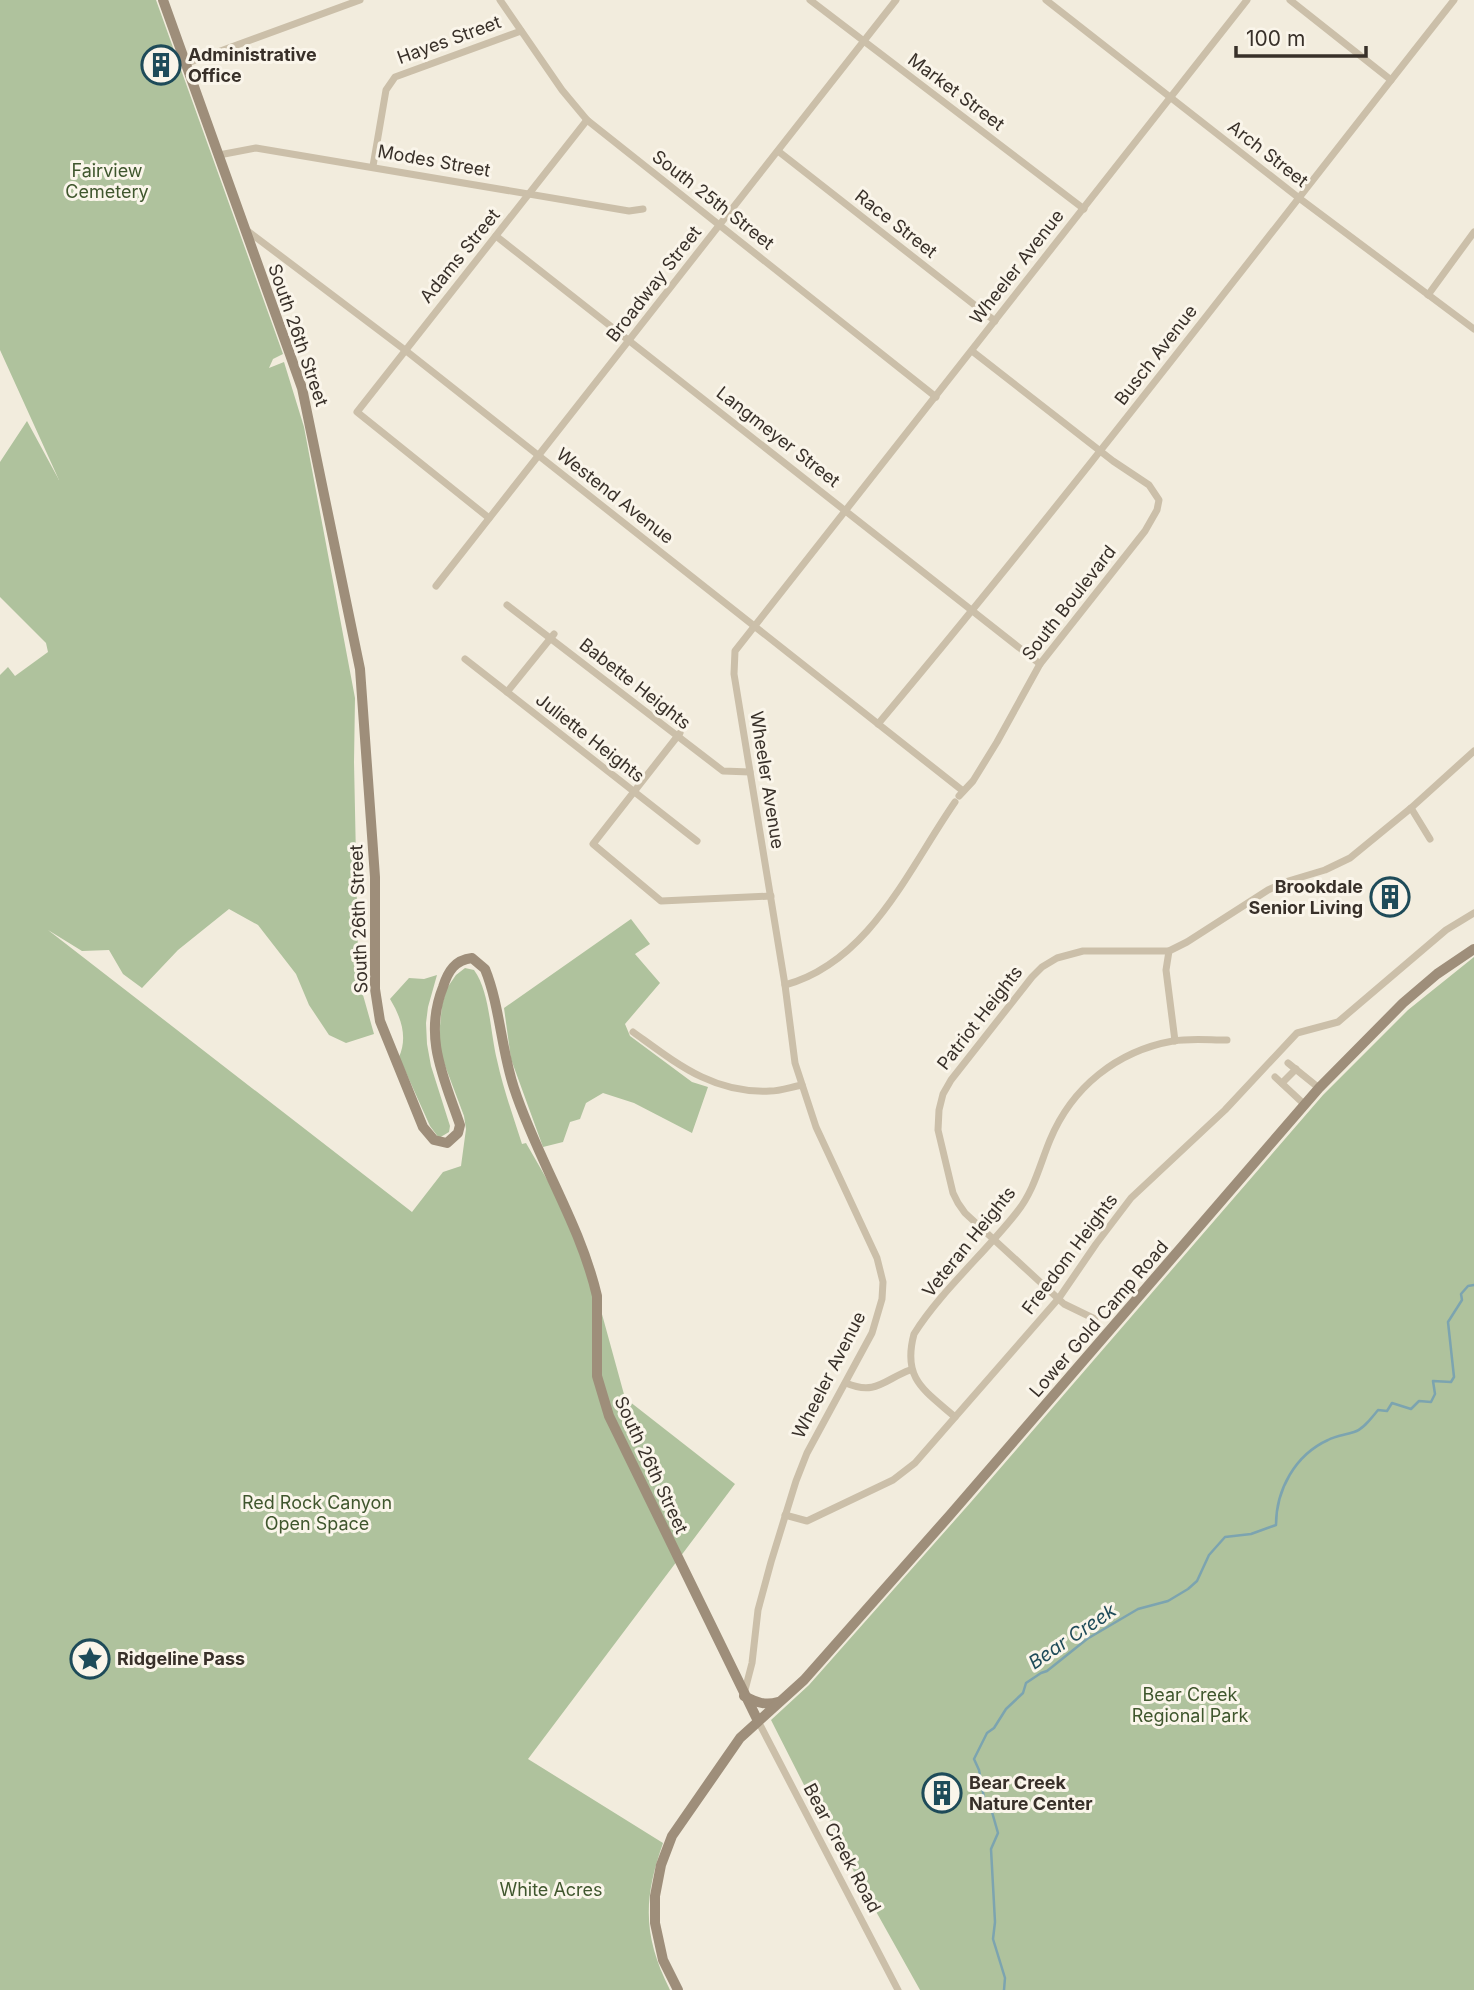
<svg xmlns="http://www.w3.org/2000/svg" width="1474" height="1990" viewBox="0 0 1474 1990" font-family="Inter,sans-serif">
	<rect width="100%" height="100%" fill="#f2ecdd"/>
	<g fill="#afc29d">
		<path d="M0 0H156L283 354 273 359 269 368 284 362 304 427 355 698 354 762 358 956 363 995 374 1034 346 1043 329 1035 309 1005 296 974 258 925 229 909 178 950 142 988 123 974 109 950 82 951 48 930 412 1212 443 1172 461 1166 466 1129 464 1116 438 1047 442 1005 447 988 456 975 465 968 474 970C490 992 490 1032 497 1060 503 1088 513 1116 522 1144L526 1143 568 1216 597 1296 625 1398 735 1484 528 1759 663 1843C643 1900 643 1936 670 1990H0V675L8 667 15 676 48 652 46 643 0 597V462L27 421 59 480 0 350Z"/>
		<polygon points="631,919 650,944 635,954 660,983 625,1024 630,1036 692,1082 708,1087 692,1133 634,1103 603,1093 586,1103 580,1119 570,1122 563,1142 543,1147 511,1059 504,1008"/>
		<polygon points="1474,957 1474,1990 920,1990 855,1874 818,1797 804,1785 771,1720 809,1685 971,1502 1323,1095 1408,1010"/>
		<path d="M437 975 428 1007 426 1023 427 1044 431 1066 450 1126 449 1132 439 1138 430 1126 399 1057C408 1037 401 1017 390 999L409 978 424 979Z"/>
	</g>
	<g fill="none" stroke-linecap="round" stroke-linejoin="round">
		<path stroke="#7ca4b0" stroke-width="2.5" d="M1004 1990 1005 1978 993 1939 995 1922 991 1849 998 1833 992 1812 997 1805 991 1800 984 1798 979 1770 974 1759 987 1733 994 1728 1006 1709 1023 1693 1026 1683 1041 1673 1047 1671 1087 1639 1138 1609 1168 1601 1188 1589 1197 1581 1209 1555 1225 1537 1251 1534 1276 1525C1276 1490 1295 1455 1328 1440 1336 1436 1345 1435 1354 1432 1364 1429 1372 1417 1378 1410L1387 1411 1392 1403 1411 1409 1419 1401 1431 1402 1435 1394 1433 1381 1451 1382 1454 1377 1448 1322 1462 1300 1461 1294 1468 1286 1474 1285"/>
		<g stroke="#cbbfa9" stroke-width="7">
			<polyline points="500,0 562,90 587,120 936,397"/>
			<polyline points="810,0 1084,209"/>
			<polyline points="1046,0 1299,198 1474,329"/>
			<polyline points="1290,0 1391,80"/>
			<polyline points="185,64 360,0"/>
			<polyline points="778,151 995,321"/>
			<polyline points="219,155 256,148 629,211 643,209"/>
			<polyline points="373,166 386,90 395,77 521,31"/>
			<polyline points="245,229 405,350 963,791"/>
			<polyline points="496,236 1040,664"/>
			<polyline points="1428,295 1474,232"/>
			<polyline points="489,518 357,412 587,120"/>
			<polyline points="436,586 896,0"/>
			<polyline points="507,605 723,771 750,772"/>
			<polyline points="465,659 697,841"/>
			<polyline points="507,692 554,634"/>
			<path d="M878 724C1076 488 1263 242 1454 0"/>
			<polyline points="680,733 593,844 661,901 771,896"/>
			<polyline points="959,796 973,781 997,742 1040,664 1145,531 1157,510 1159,500 1149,485 1113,461 972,351"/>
			<polyline points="1411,808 1430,839"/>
			<path d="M785 985C870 962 909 868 955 802"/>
			<path d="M633 1032C676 1063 713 1094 770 1091 780 1091 791 1087 802 1085"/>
			<polyline points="1175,1041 1166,970 1169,951 1187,942 1268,890 1285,882 1325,870 1350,858 1411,808 1474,751"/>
			<polyline points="1288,1063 1319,1088"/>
			<polyline points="1275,1077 1305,1105"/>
			<polyline points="1282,1083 1296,1069"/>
			<polyline points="1095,1319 1064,1304 965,1213 958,1203 953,1193 938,1130 939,1110 943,1094 951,1080 1032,977 1042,967 1057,958 1083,951 1169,951"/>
			<path d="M846 1383C876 1396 885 1379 910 1370"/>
			<path d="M955 1417C924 1390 902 1379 914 1334 940 1292 986 1252 1017 1212 1034 1191 1040 1164 1050 1140 1072 1087 1117 1051 1173 1041 1190 1038 1209 1040 1227 1040"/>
			<polyline points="785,1515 807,1521 893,1480 915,1463 1059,1298 1096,1244 1131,1198 1225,1110 1297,1033 1338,1022 1446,930 1474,913"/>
			<polyline points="744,1694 752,1663 758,1610 771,1562 796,1481 807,1453 872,1333 882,1299 883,1282 877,1258 816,1127 795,1063 785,985 734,674 735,651 1247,0"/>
			<polyline points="758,1721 898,1990"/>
		</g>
		<g stroke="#9e8e7a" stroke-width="10">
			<path d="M163 0 302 388 360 669 375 877V989L380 1021 423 1127 434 1140 447 1143 458 1133 460 1125C444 1078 423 1037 443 987 448 971 455 960 472 958L485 969C500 1006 501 1049 514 1088 537 1159 580 1223 597 1296V1376L609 1416 758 1721"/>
			<path d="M744 1696C756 1702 765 1706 778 1702"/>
			<polyline points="678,1990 663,1960 655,1923 655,1896 661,1865 672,1836 740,1738 804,1680 950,1515 1319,1088 1403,1003 1437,974 1474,949"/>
		</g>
	</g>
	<defs>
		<g id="building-ring" transform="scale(2.0125)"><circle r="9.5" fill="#faf5ea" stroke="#1e4b59" stroke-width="1.5"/><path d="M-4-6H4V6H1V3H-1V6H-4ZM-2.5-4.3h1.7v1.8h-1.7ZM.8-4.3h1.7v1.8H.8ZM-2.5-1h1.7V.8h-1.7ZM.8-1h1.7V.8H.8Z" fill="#1e4b59"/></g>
		<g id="sight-ring" transform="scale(2.0125)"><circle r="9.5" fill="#faf5ea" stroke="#1e4b59" stroke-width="1.5"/><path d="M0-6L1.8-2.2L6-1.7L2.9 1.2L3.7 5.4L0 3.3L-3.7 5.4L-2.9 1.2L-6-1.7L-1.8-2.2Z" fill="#1e4b59"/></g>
	</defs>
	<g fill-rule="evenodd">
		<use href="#building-ring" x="161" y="65"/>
		<use href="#building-ring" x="1390" y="897"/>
		<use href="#sight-ring" x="90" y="1659"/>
		<use href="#building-ring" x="942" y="1793"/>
	</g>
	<g text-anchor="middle" stroke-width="6" stroke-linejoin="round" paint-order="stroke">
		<g font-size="18" fill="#383029" stroke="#faf5ea">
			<text transform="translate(449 40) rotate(-20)" y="6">Hayes Street</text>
			<text transform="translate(956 92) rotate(37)" y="6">Market Street</text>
			<text transform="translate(1268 154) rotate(38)" y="6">Arch Street</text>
			<text transform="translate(434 161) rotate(10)" y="6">Modes Street</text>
			<text transform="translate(713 200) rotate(38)" y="6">South 25th Street</text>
			<text transform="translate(896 224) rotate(38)" y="6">Race Street</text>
			<text transform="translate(460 256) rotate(-51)" y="6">Adams Street</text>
			<text transform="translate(1017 267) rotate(-52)" y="6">Wheeler Avenue</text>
			<text transform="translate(654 284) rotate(-52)" y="6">Broadway Street</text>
			<text transform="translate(298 335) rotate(71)" y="6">South 26th Street</text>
			<text transform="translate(1156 355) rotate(-52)" y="6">Busch Avenue</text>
			<text transform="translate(778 437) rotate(38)" y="6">Langmeyer Street</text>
			<text transform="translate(615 496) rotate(38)" y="6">Westend Avenue</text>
			<text transform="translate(1069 603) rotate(-52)" y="6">South Boulevard</text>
			<text transform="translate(635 684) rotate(38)" y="6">Babette Heights</text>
			<text transform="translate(590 738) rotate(38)" y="6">Juliette Heights</text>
			<text transform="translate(767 780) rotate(81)" y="6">Wheeler Avenue</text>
			<text transform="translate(359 919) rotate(-92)" y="6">South 26th Street</text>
			<text transform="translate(980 1018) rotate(-52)" y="6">Patriot Heights</text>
			<text transform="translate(969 1242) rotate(-51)" y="6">Veteran Heights</text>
			<text transform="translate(1070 1254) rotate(-53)" y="6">Freedom Heights</text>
			<text transform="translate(1099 1319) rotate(-49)" y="6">Lower Gold Camp Road</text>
			<text transform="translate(829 1375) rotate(-63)" y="6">Wheeler Avenue</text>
			<text transform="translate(651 1465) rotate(65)" y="6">South 26th Street</text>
			<text transform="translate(842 1848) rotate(62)" y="6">Bear Creek Road</text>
		</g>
		<g font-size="18" font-weight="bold" fill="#383029" stroke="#faf5ea" text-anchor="start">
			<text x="188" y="61">Administrative<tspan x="188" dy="21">Office</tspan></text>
			<text x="1363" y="893" text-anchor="end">Brookdale<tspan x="1363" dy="21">Senior Living</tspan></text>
			<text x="117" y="1665">Ridgeline Pass</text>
			<text x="969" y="1789">Bear Creek<tspan x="969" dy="21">Nature Center</tspan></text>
		</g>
		<g font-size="18" fill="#3f562d" stroke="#faf5ea">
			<text x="107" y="177">Fairview<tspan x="107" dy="21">Cemetery</tspan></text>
			<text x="317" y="1509">Red Rock Canyon<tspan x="317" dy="21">Open Space</tspan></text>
			<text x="1190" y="1701">Bear Creek<tspan x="1190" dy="21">Regional Park</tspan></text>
			<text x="551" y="1896">White Acres</text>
		</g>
		<g font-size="19" font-style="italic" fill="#1e4b59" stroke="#faf5ea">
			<text transform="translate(1072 1636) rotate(-34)" y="7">Bear Creek</text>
		</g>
	</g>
	<path d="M1236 46v10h130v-10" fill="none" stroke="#383029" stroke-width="3.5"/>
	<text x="1246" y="46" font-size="21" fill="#383029" stroke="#faf5ea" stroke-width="5" paint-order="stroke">100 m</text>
</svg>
